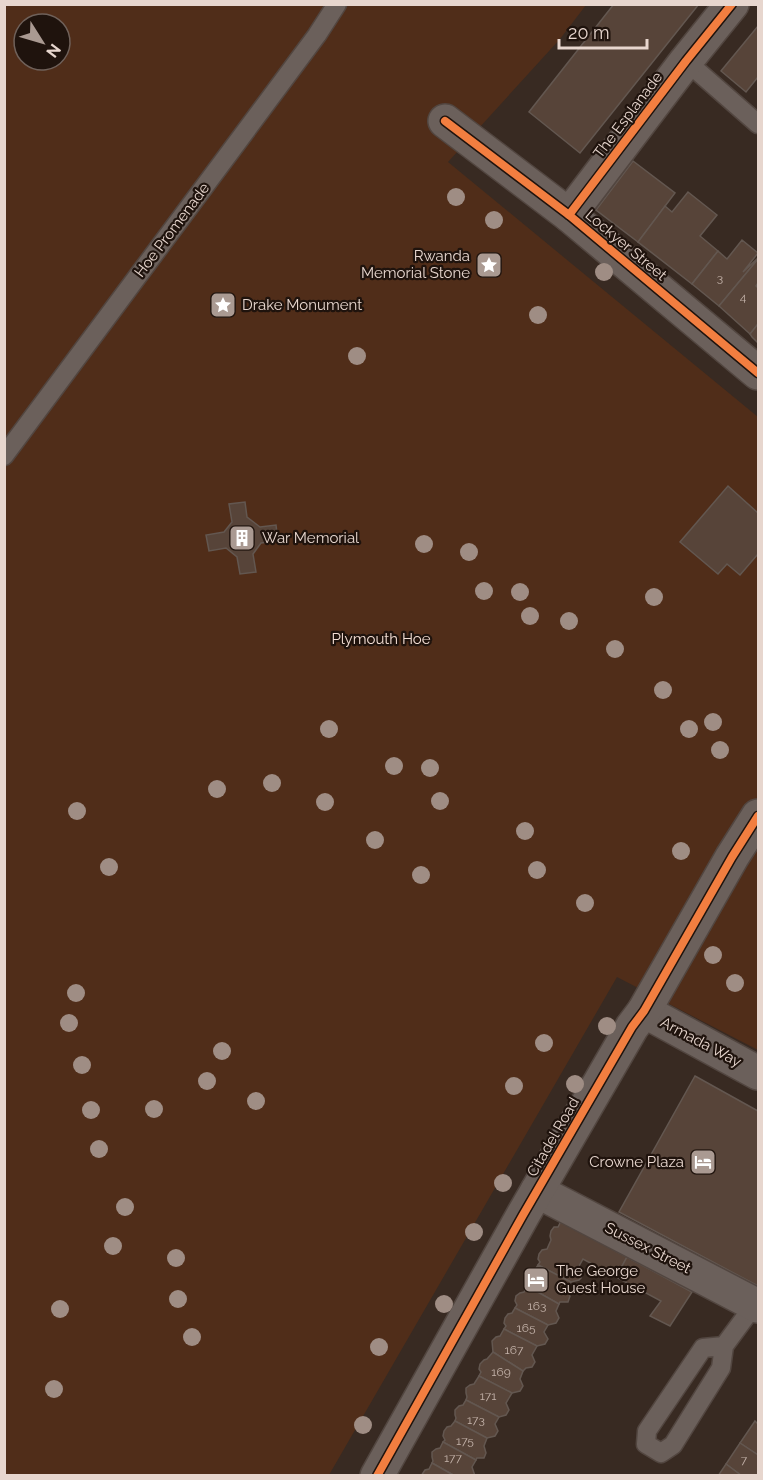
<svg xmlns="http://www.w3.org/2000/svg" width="763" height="1480" viewBox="0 0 763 1480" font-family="Raleway,sans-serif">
	<rect width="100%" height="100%" fill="#382a22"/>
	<path fill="#502d19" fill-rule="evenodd" d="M5 5H586L560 39 448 162 758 417V1050L617 977 329 1475 5 1476ZM24 24H60V60H24Z"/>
	<g fill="#574439" stroke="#635750" stroke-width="1.5">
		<polygon points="614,4 699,4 580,153 529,112"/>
		<polygon points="758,26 758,77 746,92 721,71"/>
		<polygon points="633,161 675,193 638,242 596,210"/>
		<polygon points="688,192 717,215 700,236 718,251 692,284 638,242 665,206 672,212"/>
		<polygon points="742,240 758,253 743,272 758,258 758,259 719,306 692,284 718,251 727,259"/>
		<polygon points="758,259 758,283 756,286 758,288 758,324 750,334 719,306"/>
		<polygon points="758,324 758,343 752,337 750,334"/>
		<polygon points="728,486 758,513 758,554 740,575 727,564 718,574 680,542"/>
		<polygon points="245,502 247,517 260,527 276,525 278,541 261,543 253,554 256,572 240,574 237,557 226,548 209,551 206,535 224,532 232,522 229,504"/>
		<polygon points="695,1076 758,1111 758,1286 619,1212"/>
		<polygon points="561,1221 627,1257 616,1277 583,1259 578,1268 582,1275 581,1278 579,1280 571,1282 538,1265 540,1262 538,1259 539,1254 542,1250 547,1249 551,1240 550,1236 551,1231 554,1227 558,1227"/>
		<polygon points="627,1257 692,1292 670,1326 650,1316 661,1301 616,1277"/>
		<polygon points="538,1265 571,1282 567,1289 570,1296 568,1302 560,1302 559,1304 527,1286 528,1275 531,1271 535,1270"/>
		<polygon points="527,1286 559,1304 556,1311 559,1318 556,1323 548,1325 515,1308 517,1305 515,1301 516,1296 520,1293 524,1292"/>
		<polygon points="515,1308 548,1325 544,1332 548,1339 545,1344 537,1346 504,1329 506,1326 504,1323 505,1318 508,1314 512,1313"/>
		<polygon points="504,1329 537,1346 532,1355 535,1362 532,1367 526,1368 523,1371 493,1352 492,1341 496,1337 500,1336"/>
		<polygon points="493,1352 523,1371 520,1379 523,1386 520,1391 512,1393 479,1376 481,1372 479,1369 480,1364 484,1360 487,1359"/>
		<polygon points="479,1376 512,1393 506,1403 509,1410 506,1415 499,1417 466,1400 467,1397 466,1393 466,1388 470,1385 474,1384"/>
		<polygon points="466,1400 499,1417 495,1424 498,1431 495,1436 487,1438 455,1421 456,1418 455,1415 455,1410 459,1406 463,1405"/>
		<polygon points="455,1421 487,1438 484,1446 486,1453 484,1458 477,1458 476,1460 443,1442 445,1440 443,1436 444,1431 447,1427 451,1426"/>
		<polygon points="755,1421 758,1424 758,1455 740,1443"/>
		<polygon points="443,1442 476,1460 472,1467 475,1476 455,1476 432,1463 433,1461 432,1457 432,1452 436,1449 440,1448"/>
		<polygon points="740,1443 758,1455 758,1476 742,1476 726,1464"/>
		<polygon points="432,1463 455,1476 421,1476 425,1470 429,1469"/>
		<polygon points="726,1464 742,1476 718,1476"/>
	</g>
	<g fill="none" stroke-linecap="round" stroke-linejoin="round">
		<g stroke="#524640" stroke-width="21">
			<g id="lane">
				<polyline points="686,61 758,124"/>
				<polyline points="4,456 317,35 337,4"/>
				<polyline points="724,1346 703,1348 647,1431 646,1444 661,1453 673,1445 721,1368 724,1346 755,1304"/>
			</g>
		</g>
		<g stroke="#524640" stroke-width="36">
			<g id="street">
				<polyline points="445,121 569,215 758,373"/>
				<polyline points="569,215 686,61 732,4"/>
				<polyline points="644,1011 758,1073"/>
				<polyline points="537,1191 758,1306"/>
				<polyline points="377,1476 523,1215 632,1027 644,1011 732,857 758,816"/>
			</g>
		</g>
		<use href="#lane" stroke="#6b605b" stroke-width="18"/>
		<use href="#street" stroke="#6b605b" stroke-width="33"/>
		<g stroke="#1f130d" stroke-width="11">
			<g id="cycleway">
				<polyline points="445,121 569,215 758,373"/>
				<polyline points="569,215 686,61 732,4"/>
				<polyline points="377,1476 523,1215 632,1027 644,1011 732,857 758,816"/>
			</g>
		</g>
		<use href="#cycleway" stroke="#f27e40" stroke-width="8"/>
	</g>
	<g fill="#9f8d84">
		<circle cx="456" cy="197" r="9"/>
		<circle cx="494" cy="220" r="9"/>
		<circle cx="604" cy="272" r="9"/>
		<circle cx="538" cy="315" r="9"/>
		<circle cx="357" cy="356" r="9"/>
		<circle cx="424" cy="544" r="9"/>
		<circle cx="469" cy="552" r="9"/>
		<circle cx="484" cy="591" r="9"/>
		<circle cx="520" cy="592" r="9"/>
		<circle cx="654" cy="597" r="9"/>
		<circle cx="530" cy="616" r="9"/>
		<circle cx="569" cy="621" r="9"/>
		<circle cx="615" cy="649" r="9"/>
		<circle cx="663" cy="690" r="9"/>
		<circle cx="713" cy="722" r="9"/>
		<circle cx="329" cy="729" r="9"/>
		<circle cx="689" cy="729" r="9"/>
		<circle cx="720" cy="750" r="9"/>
		<circle cx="394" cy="766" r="9"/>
		<circle cx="430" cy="768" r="9"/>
		<circle cx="272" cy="783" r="9"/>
		<circle cx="217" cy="789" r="9"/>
		<circle cx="440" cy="801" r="9"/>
		<circle cx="325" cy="802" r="9"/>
		<circle cx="77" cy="811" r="9"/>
		<circle cx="525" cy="831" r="9"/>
		<circle cx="375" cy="840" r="9"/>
		<circle cx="681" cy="851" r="9"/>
		<circle cx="109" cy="867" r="9"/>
		<circle cx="537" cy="870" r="9"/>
		<circle cx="421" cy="875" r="9"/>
		<circle cx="585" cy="903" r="9"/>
		<circle cx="713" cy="955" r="9"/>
		<circle cx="735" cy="983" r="9"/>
		<circle cx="76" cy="993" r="9"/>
		<circle cx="69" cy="1023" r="9"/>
		<circle cx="607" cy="1026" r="9"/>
		<circle cx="544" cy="1043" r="9"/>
		<circle cx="222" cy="1051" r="9"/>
		<circle cx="82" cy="1065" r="9"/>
		<circle cx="207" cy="1081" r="9"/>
		<circle cx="575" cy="1084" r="9"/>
		<circle cx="514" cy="1086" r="9"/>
		<circle cx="256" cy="1101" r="9"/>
		<circle cx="154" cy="1109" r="9"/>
		<circle cx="91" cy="1110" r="9"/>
		<circle cx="99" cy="1149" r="9"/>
		<circle cx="503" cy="1183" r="9"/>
		<circle cx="125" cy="1207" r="9"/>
		<circle cx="474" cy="1232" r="9"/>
		<circle cx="113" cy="1246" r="9"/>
		<circle cx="176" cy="1258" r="9"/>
		<circle cx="178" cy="1299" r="9"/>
		<circle cx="444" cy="1304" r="9"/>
		<circle cx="60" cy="1309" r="9"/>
		<circle cx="192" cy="1337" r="9"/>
		<circle cx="379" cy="1347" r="9"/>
		<circle cx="54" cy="1389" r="9"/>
		<circle cx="363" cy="1425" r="9"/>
	</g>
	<defs>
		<g id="sight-square" transform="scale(1.35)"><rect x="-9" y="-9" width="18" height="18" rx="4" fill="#aa9a92" stroke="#1f130d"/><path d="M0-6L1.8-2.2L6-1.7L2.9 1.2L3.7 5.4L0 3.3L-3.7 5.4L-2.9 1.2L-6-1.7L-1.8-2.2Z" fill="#fff"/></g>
		<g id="building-square" transform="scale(1.35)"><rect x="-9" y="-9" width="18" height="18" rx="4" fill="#aa9a92" stroke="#1f130d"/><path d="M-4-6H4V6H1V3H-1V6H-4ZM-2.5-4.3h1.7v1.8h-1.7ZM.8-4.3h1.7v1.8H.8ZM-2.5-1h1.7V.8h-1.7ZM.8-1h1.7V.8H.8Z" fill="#fff"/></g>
		<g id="hotel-square" transform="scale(1.35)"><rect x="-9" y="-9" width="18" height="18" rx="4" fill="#aa9a92" stroke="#1f130d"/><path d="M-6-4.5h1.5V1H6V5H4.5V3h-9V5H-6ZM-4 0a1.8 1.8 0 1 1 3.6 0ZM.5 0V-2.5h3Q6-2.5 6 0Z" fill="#fff"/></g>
	</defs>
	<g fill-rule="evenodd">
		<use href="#sight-square" x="489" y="265"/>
		<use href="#sight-square" x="223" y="305"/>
		<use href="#building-square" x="242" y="538"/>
		<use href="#hotel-square" x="703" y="1162"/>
		<use href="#hotel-square" x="536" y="1280"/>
	</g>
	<g text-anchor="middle" stroke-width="4.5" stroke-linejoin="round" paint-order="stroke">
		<g font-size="12" fill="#c3b2a9">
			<text x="720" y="282">3</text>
			<text x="743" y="301">4</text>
			<text x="537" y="1310">163</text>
			<text x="526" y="1332">165</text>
			<text x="514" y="1354">167</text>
			<text x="501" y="1376">169</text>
			<text x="488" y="1400">171</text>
			<text x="476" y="1424">173</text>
			<text x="465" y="1445">175</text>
			<text x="453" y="1462">177</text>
			<text x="744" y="1464">7</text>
		</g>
		<g font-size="15" fill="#e7d6ce" stroke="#1f130d">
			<text transform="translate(628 115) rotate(-53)" y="5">The Esplanade</text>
			<text transform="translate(172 230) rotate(-53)" y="5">Hoe Promenade</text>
			<text transform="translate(626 245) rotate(40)" y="5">Lockyer Street</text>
			<text transform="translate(701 1042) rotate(28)" y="5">Armada Way</text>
			<text transform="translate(553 1137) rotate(-60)" y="5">Citadel Road</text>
			<text transform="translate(648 1248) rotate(27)" y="5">Sussex Street</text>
		</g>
		<g font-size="15" fill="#e7d6ce" stroke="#1f130d" text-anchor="start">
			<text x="470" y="261" text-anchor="end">Rwanda<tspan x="470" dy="17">Memorial Stone</tspan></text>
			<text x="242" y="310">Drake Monument</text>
			<text x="262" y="543">War Memorial</text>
			<text x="684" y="1167" text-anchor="end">Crowne Plaza</text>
			<text x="556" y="1276">The George<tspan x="556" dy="17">Guest House</tspan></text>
		</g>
		<g font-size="15" fill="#f3ded4" stroke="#1f130d">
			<text x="381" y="644">Plymouth Hoe</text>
		</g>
	</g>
	<rect width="763" height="1480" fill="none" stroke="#e7d6ce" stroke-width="12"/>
	<g transform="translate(42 42) rotate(127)"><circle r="28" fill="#1f130d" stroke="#6f615a" stroke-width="1.5"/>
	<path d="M0-4.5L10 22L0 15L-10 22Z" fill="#aa9a92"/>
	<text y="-9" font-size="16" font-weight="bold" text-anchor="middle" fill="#e7d6ce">N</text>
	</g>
	<path d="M559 39v9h88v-9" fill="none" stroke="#e7d6ce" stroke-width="3"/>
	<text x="568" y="39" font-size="18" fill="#e7d6ce" stroke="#1f130d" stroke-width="4.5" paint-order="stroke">20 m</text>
</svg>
